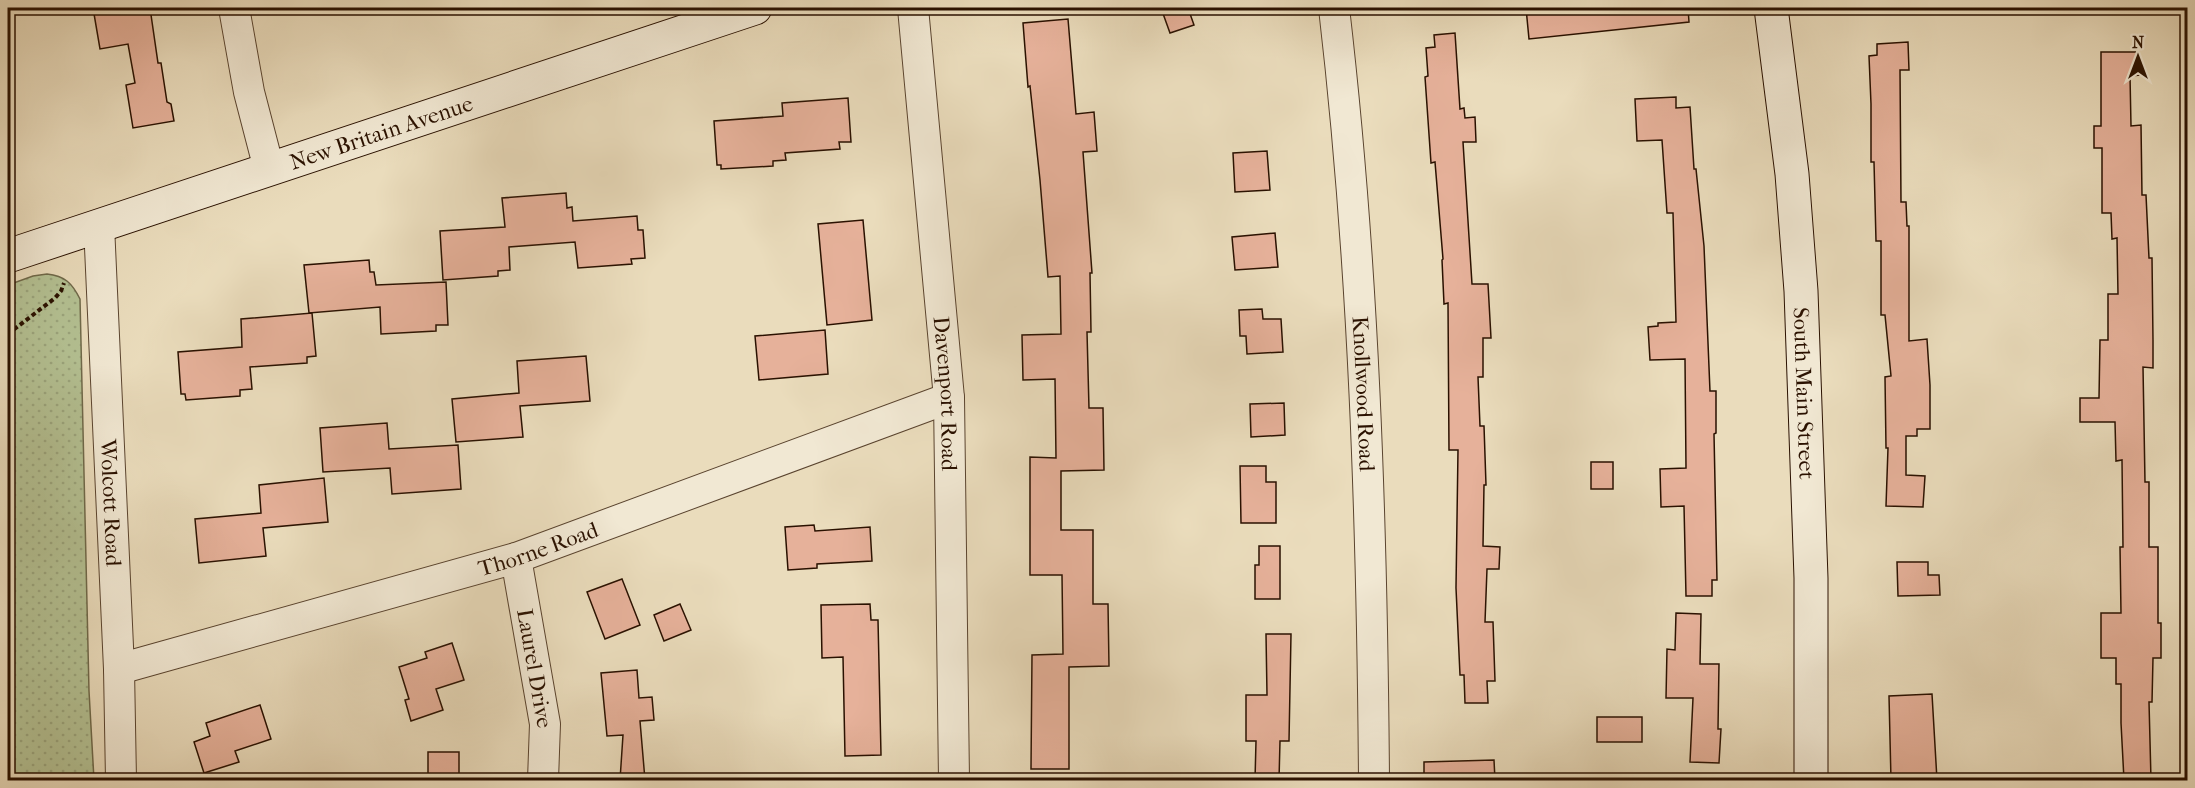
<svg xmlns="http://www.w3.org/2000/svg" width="2195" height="788" viewBox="0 0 2195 788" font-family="'IM FELL French Canon',serif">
	<defs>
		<pattern id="grass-dots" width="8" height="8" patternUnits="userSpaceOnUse" patternTransform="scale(1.5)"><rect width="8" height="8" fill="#b4c193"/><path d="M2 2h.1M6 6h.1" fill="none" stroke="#9ba57d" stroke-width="1.8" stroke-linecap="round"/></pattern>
	</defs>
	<rect width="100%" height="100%" fill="#eadcbc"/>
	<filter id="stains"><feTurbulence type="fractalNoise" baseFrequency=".00333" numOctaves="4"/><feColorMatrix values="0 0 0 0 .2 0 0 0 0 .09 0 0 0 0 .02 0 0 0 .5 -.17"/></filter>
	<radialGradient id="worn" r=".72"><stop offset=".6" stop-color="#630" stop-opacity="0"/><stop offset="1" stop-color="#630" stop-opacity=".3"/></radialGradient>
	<path fill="url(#grass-dots)" stroke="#6f694a" stroke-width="1.5" d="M47 274C65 276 72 283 80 299L89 691 94 780H8V285L33 276Z"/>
	<g fill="#e6b19a" stroke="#2a1100" stroke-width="1.5">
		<polygon points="93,8 150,8 158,63 161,63 167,102 171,104 174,121 133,128 126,85 135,83 128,44 100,49"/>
		<polygon points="1161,8 1188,8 1194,25 1170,33"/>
		<polygon points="1526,8 1688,8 1689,22 1529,39"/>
		<polygon points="1068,19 1076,114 1094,112 1097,151 1083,152 1092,273 1090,273 1091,332 1087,332 1089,408 1103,408 1104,470 1061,471 1061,530 1093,530 1093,604 1108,604 1109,666 1069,667 1069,769 1031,769 1032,655 1063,654 1062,575 1030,575 1030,457 1056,458 1055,379 1023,380 1022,335 1061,334 1060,276 1048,277 1040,180 1030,86 1028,87 1023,23"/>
		<polygon points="1455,33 1460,109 1464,108 1465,118 1475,117 1476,142 1463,142 1472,284 1488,284 1491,338 1483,338 1483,377 1478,377 1480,426 1484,426 1486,485 1484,485 1483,546 1500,547 1499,569 1487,569 1485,622 1493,622 1495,681 1487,681 1488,703 1465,703 1464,675 1460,675 1456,588 1458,450 1449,450 1448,303 1444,304 1442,260 1443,259 1435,162 1431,163 1425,77 1428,76 1426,48 1435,47 1434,35"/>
		<polygon points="1908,42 1909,70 1900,70 1901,202 1906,202 1907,226 1909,226 1909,341 1927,339 1930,385 1930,429 1917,429 1917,436 1906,436 1906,475 1925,476 1923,507 1886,506 1888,448 1886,448 1885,377 1891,376 1885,315 1881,315 1881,241 1876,241 1874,162 1871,162 1871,104 1869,56 1877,55 1877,44"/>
		<polygon points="2101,52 2139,52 2140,75 2130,76 2131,126 2141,125 2142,195 2146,195 2149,258 2152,258 2153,340 2153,368 2143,367 2145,482 2149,482 2149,547 2158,547 2158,623 2161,623 2161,658 2153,658 2152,702 2149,702 2151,780 2124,780 2121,723 2121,684 2116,684 2116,658 2101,658 2101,613 2121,613 2120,547 2123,547 2122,460 2116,461 2115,422 2080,422 2080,398 2099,398 2100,340 2108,340 2108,294 2118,294 2117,238 2112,239 2111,213 2102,213 2102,148 2094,148 2094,126 2101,126"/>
		<polygon points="1676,97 1676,108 1690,107 1694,169 1696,169 1704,246 1710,391 1716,391 1716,433 1714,434 1717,580 1712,580 1712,596 1686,596 1684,506 1661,507 1660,469 1686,468 1685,359 1650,360 1648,327 1658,326 1658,323 1676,322 1673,213 1667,213 1662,140 1637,141 1635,99"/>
		<polygon points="848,98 851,142 839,142 840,149 785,153 786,160 773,161 773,166 721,169 721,165 717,165 714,121 783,116 782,103"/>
		<polygon points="1267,151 1270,190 1235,192 1233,153"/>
		<polygon points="566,193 567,208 572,207 573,221 637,216 638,230 643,230 645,258 631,259 632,264 578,268 575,242 509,247 510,270 498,271 498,276 443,280 440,231 505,227 502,198"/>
		<polygon points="863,220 872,320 827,325 818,224"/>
		<polygon points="1275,233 1278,267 1235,270 1232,237"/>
		<polygon points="369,260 370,272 374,272 376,285 446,282 448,325 436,325 436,331 381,334 380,307 309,313 304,265"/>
		<polygon points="1262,309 1263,319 1281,319 1283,352 1247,354 1246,336 1240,336 1239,310"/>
		<polygon points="312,313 316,356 307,357 307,363 250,367 252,389 240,390 240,396 186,400 185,394 181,394 178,352 242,347 241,319"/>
		<polygon points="825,330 828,374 759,380 755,336"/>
		<polygon points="586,356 590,401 520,406 523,437 456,442 452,399 519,393 517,361"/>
		<polygon points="1284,403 1285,435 1251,437 1250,404"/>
		<polygon points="387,423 389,449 458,445 461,489 392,494 390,468 323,472 320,428"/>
		<rect x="1591" y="462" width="22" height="27"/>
		<polygon points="1240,466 1266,466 1266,482 1276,482 1276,523 1241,523"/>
		<polygon points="324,478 328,522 263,528 266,556 199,563 195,519 261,513 259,485"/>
		<polygon points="814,525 815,531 870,527 872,561 817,564 817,568 788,570 785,527"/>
		<polygon points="1259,546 1280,546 1280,599 1255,599 1255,565 1259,565"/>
		<polygon points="1897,562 1928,562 1928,575 1939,575 1940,595 1898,596"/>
		<polygon points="622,579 640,625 605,639 587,592"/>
		<polygon points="680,604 691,630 664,641 654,615"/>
		<polygon points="870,604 871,620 878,620 881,755 845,756 843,657 822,658 821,605"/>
		<polygon points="1676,613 1701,614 1700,664 1719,664 1718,729 1721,729 1719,763 1690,762 1693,698 1666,698 1667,649 1675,650"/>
		<polygon points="1266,634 1291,634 1289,741 1280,741 1279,780 1255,780 1256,741 1246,741 1246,695 1267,695"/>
		<polygon points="452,643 464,680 436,689 443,710 411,721 405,700 409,699 399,667 427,658 425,652"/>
		<polygon points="637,670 639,698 652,697 654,720 640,721 645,780 620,780 623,735 607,736 601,673"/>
		<polygon points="1932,694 1937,780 1891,780 1889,696"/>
		<polygon points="260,705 271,739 235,751 239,762 204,773 194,742 210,736 206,723"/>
		<rect x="1597" y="717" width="45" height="25"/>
		<rect x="428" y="752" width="31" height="28"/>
		<polygon points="1494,760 1495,780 1424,780 1424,762"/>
	</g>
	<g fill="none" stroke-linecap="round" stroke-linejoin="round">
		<g stroke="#5a442f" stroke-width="32">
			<g id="street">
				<polyline points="234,8 249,92 269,169"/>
				<path id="s1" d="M913 8 949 398 954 780"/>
				<path id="s2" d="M1334 8C1364 264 1372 523 1374 780"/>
				<path id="s3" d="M99 225 119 669 121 780"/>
				<path id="s4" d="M516 558 545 724 543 780"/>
				<path id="s5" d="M119 669 516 558 949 398"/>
			</g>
		</g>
		<g stroke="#2a1100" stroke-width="35">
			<g id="secondary">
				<path id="s6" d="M1771 8 1792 174 1801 291 1811 578V780"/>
				<path id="s7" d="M8 256 755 8"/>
			</g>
		</g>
		<polyline stroke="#2a1100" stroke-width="4" stroke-dasharray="4.5 3" stroke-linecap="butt" points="8,334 55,298 61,291 64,283"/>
		<use href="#street" stroke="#f1e8d3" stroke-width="30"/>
		<use href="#secondary" stroke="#f1e8d3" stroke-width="33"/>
	</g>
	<g text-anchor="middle" stroke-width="4.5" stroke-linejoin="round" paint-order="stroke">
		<g font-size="22" fill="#2a1100" stroke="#f1e8d3">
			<text dy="8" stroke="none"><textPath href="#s7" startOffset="393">New Britain Avenue</textPath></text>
			<text dy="8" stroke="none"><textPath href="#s1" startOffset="387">Davenport Road</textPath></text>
			<text dy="8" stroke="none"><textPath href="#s2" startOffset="387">Knollwood Road</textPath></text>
			<text dy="8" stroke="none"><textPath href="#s6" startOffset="387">South Main Street</textPath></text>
			<text dy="8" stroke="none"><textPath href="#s3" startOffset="278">Wolcott Road</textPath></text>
			<text dy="8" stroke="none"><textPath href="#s5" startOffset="436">Thorne Road</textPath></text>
			<text dy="8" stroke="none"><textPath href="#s4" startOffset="112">Laurel Drive</textPath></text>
		</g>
	</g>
	<rect width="2195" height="788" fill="none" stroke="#eadcbc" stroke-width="30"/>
	<rect x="9" y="9" width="2177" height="770" fill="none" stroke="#2a1100" stroke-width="3"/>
	<rect x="15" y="15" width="2165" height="758" fill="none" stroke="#2a1100" stroke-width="1.5"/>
	<g transform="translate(2138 57)" stroke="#f1e8d3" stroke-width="4.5" paint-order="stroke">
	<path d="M0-4.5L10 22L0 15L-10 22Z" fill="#2a1100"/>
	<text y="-9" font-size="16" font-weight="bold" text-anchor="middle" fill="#2a1100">N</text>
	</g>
	<rect width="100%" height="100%" filter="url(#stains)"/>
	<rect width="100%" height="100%" fill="url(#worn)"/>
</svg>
